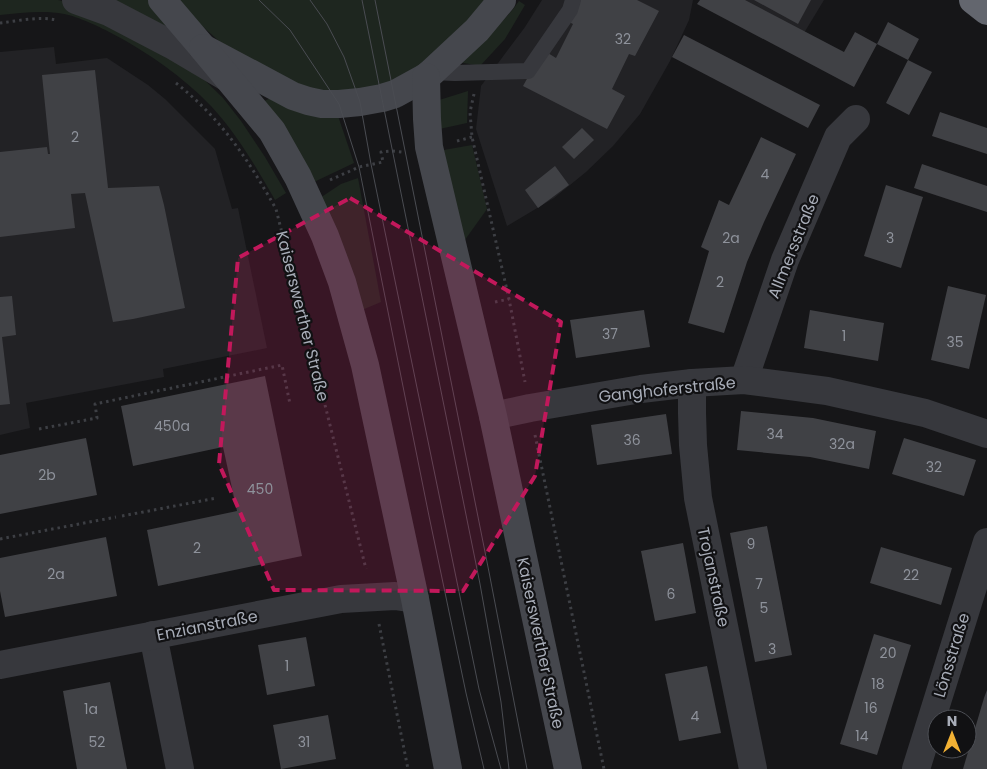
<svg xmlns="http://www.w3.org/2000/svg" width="987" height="769" viewBox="0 0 987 769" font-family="Poppins,sans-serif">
	<rect width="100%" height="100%" fill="#161618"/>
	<g fill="#222225">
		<polygon points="542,0 693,0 689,20 670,61 640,114 613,146 586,172 554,198 507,226 476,129 481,86 525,27"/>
		<polygon points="733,0 824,0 804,33"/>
		<polygon points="54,47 56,64 107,58 148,85 165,99 215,149 232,209 238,208 267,348 163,369 164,377 26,403 30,428 0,435 0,52"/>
	</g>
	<g fill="#1e261f">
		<path d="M0 0H58L76 4 184 60 223 98 241 121 265 157 286 193 275 200C256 167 237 134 211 106 183 77 149 53 113 34 102 28 77 16 64 14 43 10 21 13 0 15Z"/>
		<polygon points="93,0 148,0 177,37"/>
		<polygon points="173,0 488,0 481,11 405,82 321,98 238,58"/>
		<path d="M519 1 525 5 505 39 480 66 453 61C477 43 502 26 519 1Z"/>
		<polygon points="468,91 467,123 435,130 436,101"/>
		<polygon points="277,95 336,110 354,163 314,182 262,102"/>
		<polygon points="472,145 487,209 462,244 438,151"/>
		<polygon points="358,178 381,302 362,310 320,198 341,184"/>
	</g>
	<g fill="#404145">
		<polygon points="578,0 637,0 659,11 635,56 629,54 612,89 625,96 607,129 523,86 543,50 556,58 573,24 567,21"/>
		<polygon points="700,0 745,0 844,52 855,32 877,44 854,87 697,4"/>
		<polygon points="754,0 811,0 798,24"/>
		<polygon points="888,22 919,39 908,60 932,72 909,115 886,103 908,60 877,44"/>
		<polygon points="684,35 820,105 808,128 672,57"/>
		<polygon points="95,70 108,188 159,186 164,205 185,308 133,319 113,322 85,193 71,194 75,228 0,237 0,152 47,147 48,154 50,154 42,75"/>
		<polygon points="940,112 987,128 987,154 932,136"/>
		<polygon points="582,128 594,140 574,159 562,147"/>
		<polygon points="761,137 796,154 764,222 747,262 724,333 688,323 709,251 701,247 719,200 729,205"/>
		<polygon points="922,164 987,186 987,212 914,188"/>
		<polygon points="555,166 569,185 538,208 525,190"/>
		<polygon points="886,185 923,197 901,268 864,256"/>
		<polygon points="948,286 986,295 969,369 931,360"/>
		<polygon points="12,296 16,335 2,337 10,404 0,405 0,297"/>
		<polygon points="644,310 650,347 576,358 570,320"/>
		<polygon points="810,310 884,323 878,361 804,348"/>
		<polygon points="265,376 302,556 158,586 147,530 237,511 223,447 133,466 121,406"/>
		<polygon points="741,411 813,418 876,431 869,469 810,457 737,450"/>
		<polygon points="666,414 672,454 597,465 591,425"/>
		<polygon points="86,438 97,495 0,514 0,455"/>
		<polygon points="904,438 976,460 964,496 892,474"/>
		<polygon points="767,526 792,655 755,662 730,533"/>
		<polygon points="106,537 117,596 5,617 0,591 0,558"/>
		<polygon points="683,543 696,613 655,621 641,551"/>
		<polygon points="881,547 952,568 941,605 870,583"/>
		<polygon points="874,634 911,645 877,755 840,744"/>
		<polygon points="306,637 315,686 267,695 258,645"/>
		<polygon points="707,666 721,733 679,741 665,674"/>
		<polygon points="110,682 127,769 77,769 63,691"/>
		<polygon points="987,690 987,769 963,769 984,698"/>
		<polygon points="328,715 336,759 281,769 273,725"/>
	</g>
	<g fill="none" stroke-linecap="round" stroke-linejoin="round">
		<g stroke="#3d3f44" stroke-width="3" stroke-dasharray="2.5 4" stroke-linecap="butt">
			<path d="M0 23C18 21 39 16 56 20"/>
			<path d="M176 83C191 95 205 108 218 123 241 149 259 179 276 209L366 569"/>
			<polyline points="474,94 470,112 472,137 509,299 525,382"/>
			<polyline points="457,141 472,137"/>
			<polyline points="330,180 359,167 383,162 381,152 392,151 402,152"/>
			<polyline points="495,302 509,299"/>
			<polyline points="39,429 97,418 95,404 282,365 290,404"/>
			<polyline points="535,435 604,769"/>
			<polyline points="122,516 217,498"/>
			<polyline points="0,539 116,517"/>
			<polyline points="379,624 408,769"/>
		</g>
		<polyline stroke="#37383d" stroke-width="16" points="432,72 455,73 528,71 570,10 573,0"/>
		<g stroke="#37383d" stroke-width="28">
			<polyline points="76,0 109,12 172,45 226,77"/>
			<polyline points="744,380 785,260 838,137 856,119"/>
			<polyline points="692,383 692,413 693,445 698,498 753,769"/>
			<polyline points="493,416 530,408 641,389 692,383 744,380 827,391 925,413 987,434"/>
			<polyline points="153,635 180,769"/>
			<polyline points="0,665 341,599 395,596 415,599"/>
			<polyline points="916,769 987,542"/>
		</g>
		<g stroke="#45474d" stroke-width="28">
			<polyline points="162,0 203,48 293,96 308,101 322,104 339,104 360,102 382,98 395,94 426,77 432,72 477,30 502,0"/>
			<polyline points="203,48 272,131 298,177 325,236 342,282 365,365 415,599 448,769"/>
			<polyline points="426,77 427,119 429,147 493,416 568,769"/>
		</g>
		<polyline stroke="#63666e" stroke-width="28" points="973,0 987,11"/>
		<g stroke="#4a4c52" stroke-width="1">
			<polyline points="259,0 290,30 339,104 359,167 429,516 466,693 484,769"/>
			<polyline points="310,0 327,24 344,57 360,102 371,164 479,689 501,769"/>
			<polyline points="362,0 480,584 501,702 509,769"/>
			<polyline points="375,0 489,572 527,769"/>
		</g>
	</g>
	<path fill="#c2185b" fill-opacity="0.2" stroke="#c2185b" stroke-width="4" stroke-dasharray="10 6" stroke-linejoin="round" d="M350 198 561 322 535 476 463 591 274 590 219 464 238 258Z"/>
	<g text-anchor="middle" stroke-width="4.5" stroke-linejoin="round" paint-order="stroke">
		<g font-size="14" fill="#8e929b">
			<text x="623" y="44">32</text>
			<text x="75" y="142">2</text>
			<text x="765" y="179">4</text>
			<text x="731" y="243">2a</text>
			<text x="890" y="243">3</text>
			<text x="720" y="287">2</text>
			<text x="610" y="339">37</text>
			<text x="844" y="341">1</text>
			<text x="955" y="347">35</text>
			<text x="172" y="431">450a</text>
			<text x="775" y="439">34</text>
			<text x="632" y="445">36</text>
			<text x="842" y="449">32a</text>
			<text x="934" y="472">32</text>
			<text x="47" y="480">2b</text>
			<text x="260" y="494">450</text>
			<text x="751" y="549">9</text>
			<text x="197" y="553">2</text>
			<text x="56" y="579">2a</text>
			<text x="911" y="580">22</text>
			<text x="759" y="589">7</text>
			<text x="671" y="599">6</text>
			<text x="764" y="613">5</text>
			<text x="772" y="654">3</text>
			<text x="888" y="658">20</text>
			<text x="287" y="671">1</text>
			<text x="878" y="689">18</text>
			<text x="871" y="713">16</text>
			<text x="91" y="714">1a</text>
			<text x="695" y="721">4</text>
			<text x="862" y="741">14</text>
			<text x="97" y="747">52</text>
			<text x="304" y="747">31</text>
		</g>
		<g font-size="16" fill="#a8adb8" stroke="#111113">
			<text transform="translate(793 246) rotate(-68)" y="6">Allmersstraße</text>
			<text transform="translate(303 316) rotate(76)" y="6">Kaiserswerther Straße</text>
			<text transform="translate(667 389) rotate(-6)" y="6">Ganghoferstraße</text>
			<text transform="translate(714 577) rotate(78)" y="6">Trojanstraße</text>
			<text transform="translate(207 625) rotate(-11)" y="6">Enzianstraße</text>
			<text transform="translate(541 643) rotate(78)" y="6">Kaiserswerther Straße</text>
			<text transform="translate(951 655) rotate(-73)" y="6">Lönsstraße</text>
		</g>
	</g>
	<g transform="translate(952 734)"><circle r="24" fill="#111113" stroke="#4d4f55"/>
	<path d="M0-4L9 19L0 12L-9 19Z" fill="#f2b134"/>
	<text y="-8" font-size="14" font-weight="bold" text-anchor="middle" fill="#a8adb8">N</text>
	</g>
</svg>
